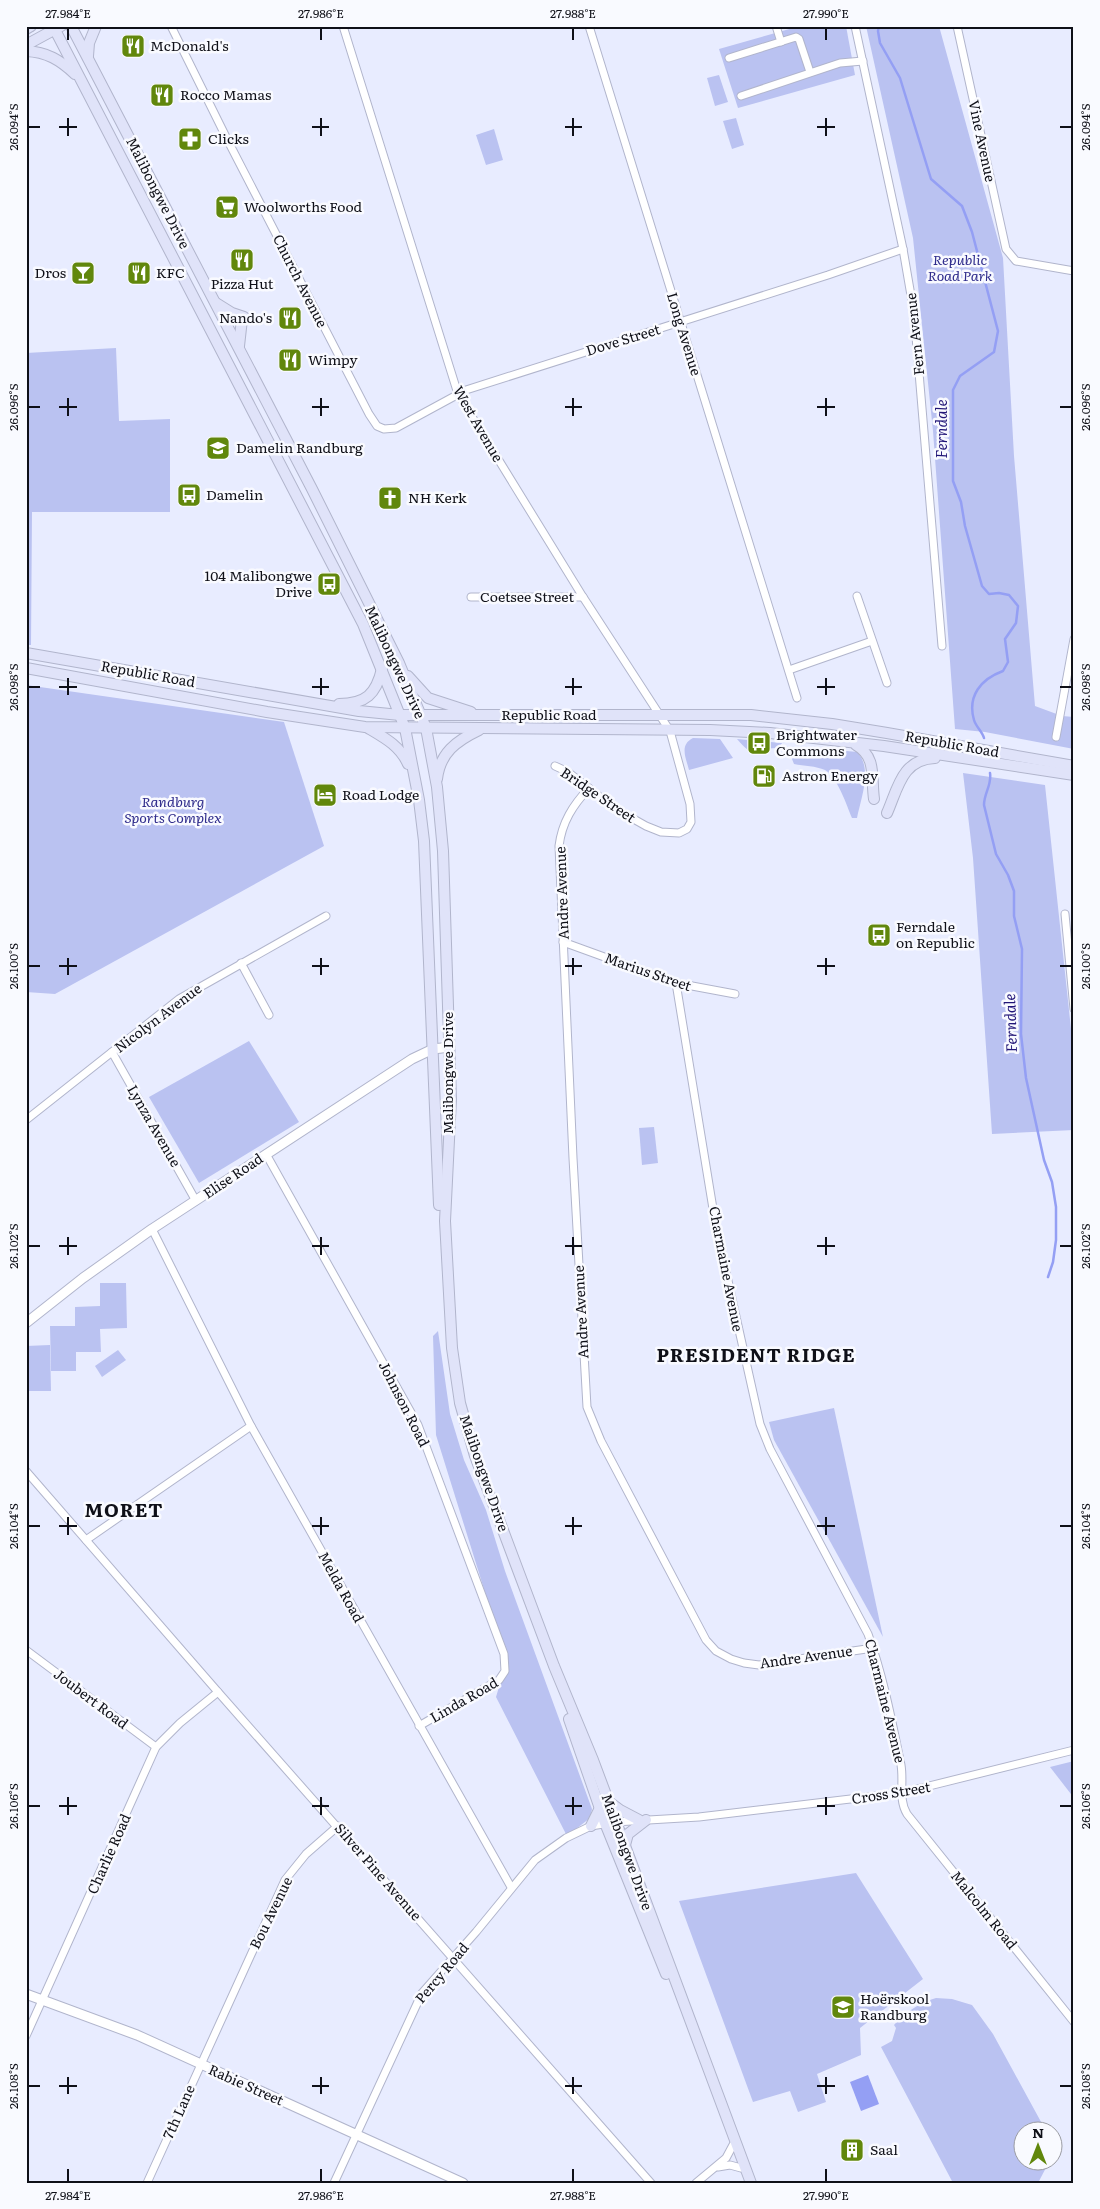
<svg xmlns="http://www.w3.org/2000/svg" width="1100" height="2209" viewBox="0 0 1100 2209" font-family="Literata,serif">
	<rect width="100%" height="100%" fill="#e8ecff"/>
	<g fill="#bac2f1">
		<polygon points="800,26 846,26 855,75 738,108 719,49"/>
		<polygon points="866,26 939,26 1003,258 1014,456 1035,706 1062,716 1074,717 1074,749 985,732 955,729 933,431 913,238"/>
		<polygon points="719,75 728,102 715,106 707,78"/>
		<polygon points="736,118 744,145 732,149 723,121"/>
		<polygon points="494,129 503,160 486,165 476,135"/>
		<polygon points="116,348 119,421 170,419 170,512 32,512 31,645 26,645 26,353"/>
		<polygon points="26,685 284,722 324,846 55,994 26,992"/>
		<path d="M693 738 720 739 733 758 689 770C686 758 679 745 693 738Z"/>
		<path d="M737 739 782 743 779 748C755 747 755 761 737 739Z"/>
		<path d="M806 747 857 752C873 768 861 798 857 818H852C847 806 837 776 825 770 816 766 804 766 794 764L792 759Z"/>
		<polygon points="963,773 1045,785 1074,1057 1074,1130 992,1134 973,858"/>
		<polygon points="249,1041 299,1122 199,1183 149,1097"/>
		<polygon points="654,1127 658,1163 642,1165 639,1128"/>
		<polygon points="100,1283 126,1283 127,1328 100,1329 101,1352 76,1352 76,1371 51,1371 50,1326 75,1326 75,1307 100,1306"/>
		<polygon points="438,1331 450,1414 464,1460 486,1510 505,1571 592,1809 590,1818 567,1836 496,1697 502,1677 503,1650 436,1435 433,1336"/>
		<polygon points="50,1345 51,1391 26,1391 26,1346"/>
		<polygon points="118,1350 126,1360 102,1377 95,1366"/>
		<polygon points="834,1408 883,1637 774,1440 769,1422"/>
		<polygon points="1074,1761 1074,1798 1050,1767"/>
		<polygon points="856,1873 923,1979 860,2028 861,2055 817,2074 826,2102 798,2112 790,2091 753,2102 679,1901"/>
		<path d="M936 1998 952 1999 972 2005 993 2034 1046 2131 1022 2132V2162H1049L1038 2183H953L881 2047 892 2041 896 2028 894 2025C906 2012 919 2003 936 1998Z"/>
	</g>
	<polygon fill="#949ff4" points="868,2075 879,2104 861,2111 850,2082"/>
	<g fill="none" stroke-linecap="round" stroke-linejoin="round">
		<g stroke="#949ff4" stroke-width="2.5">
			<path d="M879 26 878 31 880 43 900 78 931 179 962 206 972 232 998 331 994 352 960 376 953 390V481L961 502 965 526 982 586 989 594 999 593 1009 595 1018 606 1016 623 1005 639 1008 662 1003 671C981 679 967 696 974 720 976 727 982 731 984 738"/>
			<path d="M990 773C992 785 984 793 984 805L996 854 1008 875 1014 891V916L1022 949 1021 1034 1026 1078 1044 1160 1052 1182 1056 1207V1240L1053 1262 1048 1277"/>
		</g>
		<g stroke="#b1b5cc" stroke-width="9">
			<g id="minor">
				<polyline points="171,26 228,141 369,414 377,426 384,429 396,428 466,390 828,275 903,249"/>
				<polyline points="343,26 458,394 583,597 670,731 690,804 691,822 687,829 679,833 661,832 646,826 614,808 568,772 555,766"/>
				<polyline points="589,26 797,698"/>
				<polyline points="776,26 781,42"/>
				<polyline points="855,26 903,249 914,313 942,646"/>
				<polyline points="957,26 1006,249 1016,261 1074,271"/>
				<polyline points="729,58 796,37 799,39 810,72"/>
				<polyline points="741,96 840,63 863,61"/>
				<polyline points="857,596 887,683"/>
				<polyline points="471,597 583,597"/>
				<polyline points="789,670 872,641"/>
				<polyline points="1056,737 1074,639"/>
				<path d="M589 788C573 805 562 822 559 846L573 1158 587 1407 601 1441 706 1640 716 1651 731 1659 744 1663 759 1665 873 1648"/>
				<polyline points="1065,914 1074,1009"/>
				<polyline points="563,942 676,983 735,994"/>
				<polyline points="241,963 269,1015"/>
				<path d="M676 983 716 1227 760 1424 770 1449 868 1634C883 1675 892 1722 901 1765 904 1782 898 1799 907 1814L1074 2022"/>
				<polyline points="112,1052 196,1201"/>
				<polyline points="26,1120 179,999 326,916"/>
				<polyline points="266,1154 418,1425 504,1654 505,1671 499,1680 419,1726"/>
				<polyline points="152,1229 251,1426 511,1887"/>
				<polyline points="26,1471 218,1692 651,2183"/>
				<polyline points="86,1540 251,1426"/>
				<polyline points="26,1650 156,1747"/>
				<polyline points="26,2036 156,1747 180,1723 218,1692"/>
				<polyline points="718,2167 730,2165 741,2168"/>
				<polyline points="147,2183 285,1880 306,1854 338,1826"/>
				<polyline points="334,2183 422,1993 476,1932 535,1860 566,1838 591,1826 615,1822 699,1817 901,1793 1074,1750"/>
				<polyline points="696,2183 726,2158 733,2145"/>
			</g>
		</g>
		<g stroke="#b1b5cc" stroke-width="11">
			<g id="tertiary">
				<polyline points="26,1323 83,1278 152,1229 412,1059 433,1049 450,1047"/>
				<polyline points="26,1994 137,2035 463,2183"/>
			</g>
		</g>
		<g stroke="#b1b5cc" stroke-width="12">
			<g id="secondary">
				<polyline points="53,26 363,624 405,728 419,800 424,841 439,1205"/>
				<polyline points="71,26 312,489 399,663 426,728 437,787 443,851 451,1099 445,1221 452,1348 460,1403 475,1456 492,1501 554,1666 593,1760 751,2183"/>
				<polyline points="26,29 31,26"/>
				<polyline points="26,45 61,26"/>
				<path d="M26 51C47 52 60 60 75 74"/>
				<polyline points="88,56 89,43 96,26"/>
				<polyline points="216,303 232,313 244,317"/>
				<polyline points="239,346 242,319"/>
				<polyline points="26,653 359,711 400,715 751,715 832,724 887,733 1074,766"/>
				<polyline points="26,668 267,712 365,727 710,730 770,733 884,746 1074,775"/>
				<polyline points="408,676 428,698 471,712"/>
				<path d="M339 704C366 704 376 694 382 669"/>
				<path d="M368 728C385 738 400 746 408 764"/>
				<path d="M856 745C877 757 871 778 874 799"/>
				<path d="M437 779C440 753 456 741 479 730"/>
				<path d="M887 813C898 788 902 759 935 758"/>
				<polyline points="569,1719 605,1823 666,1974"/>
				<polyline points="608,1801 620,1810 639,1820"/>
				<polyline points="591,1826 600,1808"/>
				<polyline points="625,1845 628,1834 646,1820"/>
			</g>
		</g>
		<use href="#minor" stroke="#fff" stroke-width="7"/>
		<use href="#tertiary" stroke="#fff" stroke-width="9"/>
		<use href="#secondary" stroke="#e0e3f9" stroke-width="10"/>
	</g>
	<path fill="none" stroke="#0f1018" stroke-width="2" d="M68 28V40M321 28V40M573 28V40M826 28V40M68 118V136M321 118V136M573 118V136M826 118V136M28 127H40M59 127H77M312 127H329M565 127H582M817 127H835M1060 127H1072M68 398V416M321 398V416M573 398V416M826 398V416M28 407H40M59 407H77M312 407H329M565 407H582M817 407H835M1060 407H1072M68 678V695M321 678V695M573 678V695M826 678V695M28 687H40M59 687H77M312 687H329M565 687H582M817 687H835M1060 687H1072M68 958V975M321 958V975M573 958V975M826 958V975M28 966H40M59 966H77M312 966H329M565 966H582M817 966H835M1060 966H1072M68 1237V1255M321 1237V1255M573 1237V1255M826 1237V1255M28 1246H40M59 1246H77M312 1246H329M565 1246H582M817 1246H835M1060 1246H1072M68 1517V1535M321 1517V1535M573 1517V1535M826 1517V1535M28 1526H40M59 1526H77M312 1526H329M565 1526H582M817 1526H835M1060 1526H1072M68 1797V1815M321 1797V1815M573 1797V1815M826 1797V1815M28 1806H40M59 1806H77M312 1806H329M565 1806H582M817 1806H835M1060 1806H1072M68 2077V2094M321 2077V2094M573 2077V2094M826 2077V2094M28 2086H40M59 2086H77M312 2086H329M565 2086H582M817 2086H835M1060 2086H1072M68 2169V2182M321 2169V2182M573 2169V2182M826 2169V2182"/>
	<defs>
		<g id="restaurant-square" transform="scale(1.25)"><rect x="-9" y="-9" width="18" height="18" rx="4" fill="#61870c" stroke="#f9faff"/><path d="M-5-6h1v4h1v-4h1v4h1v-4h1v5L-1.5 .5V6h-2V.5L-5-1ZM5-6V6H3V1.5H1.5Q1.5-4 5-6Z" fill="#fff"/></g>
		<g id="pharmacy-square" transform="scale(1.25)"><rect x="-9" y="-9" width="18" height="18" rx="4" fill="#61870c" stroke="#f9faff"/><path d="M-2-6h4v4h4v4h-4v4h-4v-4h-4v-4h4Z" fill="#fff"/></g>
		<g id="supermarket-square" transform="scale(1.25)"><rect x="-9" y="-9" width="18" height="18" rx="4" fill="#61870c" stroke="#f9faff"/><path d="M-6-5.5h2.5l.6 2H6L4.5 2H-2.5L-4.4-4H-6ZM-1.5 3.2a1.3 1.3 0 1 0 .1 0ZM3 3.2a1.3 1.3 0 1 0 .1 0Z" fill="#fff"/></g>
		<g id="bar-square" transform="scale(1.25)"><rect x="-9" y="-9" width="18" height="18" rx="4" fill="#61870c" stroke="#f9faff"/><path d="M-6-5H6L.8 .8V4.5H3.5V6h-7V4.5H-.8V.8Z" fill="#fff"/></g>
		<g id="school-square" transform="scale(1.25)"><rect x="-9" y="-9" width="18" height="18" rx="4" fill="#61870c" stroke="#f9faff"/><path d="M0-5L7-2L0 1L-7-2ZM-4 1L0 2.5L4 1V4Q0 6-4 4Z" fill="#fff"/></g>
		<g id="bus-square" transform="scale(1.25)"><rect x="-9" y="-9" width="18" height="18" rx="4" fill="#61870c" stroke="#f9faff"/><path d="M-5-6H5V4H4V6H2V4H-2V6H-4V4H-5ZM-3.5-4V0h7V-4ZM-3.5 1.2v1.5H-2V1.2ZM2 1.2v1.5H3.5V1.2Z" fill="#fff"/></g>
		<g id="church-square" transform="scale(1.25)"><rect x="-9" y="-9" width="18" height="18" rx="4" fill="#61870c" stroke="#f9faff"/><path d="M-1.2-6h2.4v3.5h3.3v2.4h-3.3V6h-2.4V-.1h-3.3v-2.4h3.3Z" fill="#fff"/></g>
		<g id="fuel-square" transform="scale(1.25)"><rect x="-9" y="-9" width="18" height="18" rx="4" fill="#61870c" stroke="#f9faff"/><path d="M-5.5-6h7V0h2V4h1.3V-2.5L3-4.5l.8-.8L6-3V5H2.5V1h-1V6h-7ZM-4.2-4.7v3.2H.2V-4.7Z" fill="#fff"/></g>
		<g id="hotel-square" transform="scale(1.25)"><rect x="-9" y="-9" width="18" height="18" rx="4" fill="#61870c" stroke="#f9faff"/><path d="M-6-4.5h1.5V1H6V5H4.5V3h-9V5H-6ZM-4 0a1.8 1.8 0 1 1 3.6 0ZM.5 0V-2.5h3Q6-2.5 6 0Z" fill="#fff"/></g>
		<g id="building-square" transform="scale(1.25)"><rect x="-9" y="-9" width="18" height="18" rx="4" fill="#61870c" stroke="#f9faff"/><path d="M-4-6H4V6H1V3H-1V6H-4ZM-2.5-4.3h1.7v1.8h-1.7ZM.8-4.3h1.7v1.8H.8ZM-2.5-1h1.7V.8h-1.7ZM.8-1h1.7V.8H.8Z" fill="#fff"/></g>
	</defs>
	<g fill-rule="evenodd">
		<use href="#restaurant-square" x="133" y="46"/>
		<use href="#restaurant-square" x="162" y="95"/>
		<use href="#pharmacy-square" x="190" y="139"/>
		<use href="#supermarket-square" x="227" y="207"/>
		<use href="#restaurant-square" x="242" y="260"/>
		<use href="#bar-square" x="83" y="273"/>
		<use href="#restaurant-square" x="139" y="273"/>
		<use href="#restaurant-square" x="290" y="318"/>
		<use href="#restaurant-square" x="290" y="360"/>
		<use href="#school-square" x="218" y="448"/>
		<use href="#bus-square" x="189" y="495"/>
		<use href="#church-square" x="390" y="498"/>
		<use href="#bus-square" x="329" y="584"/>
		<use href="#bus-square" x="759" y="743"/>
		<use href="#fuel-square" x="764" y="776"/>
		<use href="#hotel-square" x="325" y="795"/>
		<use href="#bus-square" x="879" y="935"/>
		<use href="#school-square" x="843" y="2007"/>
		<use href="#building-square" x="852" y="2150"/>
	</g>
	<g text-anchor="middle" stroke-width="5" stroke-linejoin="round" paint-order="stroke">
		<g font-size="14" fill="#0f1018" stroke="#f9faff" text-anchor="start">
			<text x="150" y="51">McDonald's</text>
			<text x="180" y="100">Rocco Mamas</text>
			<text x="208" y="144">Clicks</text>
			<text x="244" y="212">Woolworths Food</text>
			<text x="66" y="278" text-anchor="end">Dros</text>
			<text x="156" y="278">KFC</text>
			<text x="242" y="289" text-anchor="middle">Pizza Hut</text>
			<text x="272" y="323" text-anchor="end">Nando's</text>
			<text x="308" y="365">Wimpy</text>
			<text x="236" y="453">Damelin Randburg</text>
			<text x="206" y="500">Damelin</text>
			<text x="408" y="503">NH Kerk</text>
			<text x="312" y="581" text-anchor="end">104 Malibongwe<tspan x="312" dy="16">Drive</tspan></text>
			<text x="776" y="740">Brightwater<tspan x="776" dy="16">Commons</tspan></text>
			<text x="782" y="781">Astron Energy</text>
			<text x="342" y="800">Road Lodge</text>
			<text x="896" y="932">Ferndale<tspan x="896" dy="16">on Republic</tspan></text>
			<text x="860" y="2004">Hoërskool<tspan x="860" dy="16">Randburg</tspan></text>
			<text x="870" y="2155">Saal</text>
		</g>
		<g font-size="14" fill="#0f1018" stroke="#f9faff">
			<text transform="translate(982 141) rotate(78)" y="5">Vine Avenue</text>
			<text transform="translate(158 193) rotate(63)" y="5">Malibongwe Drive</text>
			<text transform="translate(300 281) rotate(63)" y="5">Church Avenue</text>
			<text transform="translate(684 334) rotate(73)" y="5">Long Avenue</text>
			<text transform="translate(915 334) rotate(-96)" y="5">Fern Avenue</text>
			<text transform="translate(623 340) rotate(-17)" y="5">Dove Street</text>
			<text transform="translate(478 424) rotate(60)" y="5">West Avenue</text>
			<text x="527" y="602">Coetsee Street</text>
			<text transform="translate(395 662) rotate(65)" y="5">Malibongwe Drive</text>
			<text transform="translate(148 674) rotate(10)" y="5">Republic Road</text>
			<text x="549" y="720">Republic Road</text>
			<text transform="translate(952 744) rotate(10)" y="5">Republic Road</text>
			<text transform="translate(598 795) rotate(34)" y="5">Bridge Street</text>
			<text transform="translate(562 893) rotate(-92)" y="5">Andre Avenue</text>
			<text transform="translate(648 972) rotate(19)" y="5">Marius Street</text>
			<text transform="translate(158 1018) rotate(-37)" y="5">Nicolyn Avenue</text>
			<text transform="translate(448 1073) rotate(-90)" y="5">Malibongwe Drive</text>
			<text transform="translate(154 1126) rotate(60)" y="5">Lynza Avenue</text>
			<text transform="translate(233 1176) rotate(-34)" y="5">Elise Road</text>
			<text transform="translate(726 1269) rotate(79)" y="5">Charmaine Avenue</text>
			<text transform="translate(581 1312) rotate(-93)" y="5">Andre Avenue</text>
			<text transform="translate(404 1404) rotate(63)" y="5">Johnson Road</text>
			<text transform="translate(484 1473) rotate(71)" y="5">Malibongwe Drive</text>
			<text transform="translate(341 1587) rotate(61)" y="5">Melda Road</text>
			<text transform="translate(806 1657) rotate(-8)" y="5">Andre Avenue</text>
			<text transform="translate(91 1699) rotate(37)" y="5">Joubert Road</text>
			<text transform="translate(464 1700) rotate(-30)" y="5">Linda Road</text>
			<text transform="translate(885 1701) rotate(76)" y="5">Charmaine Avenue</text>
			<text transform="translate(891 1793) rotate(-9)" y="5">Cross Street</text>
			<text transform="translate(627 1852) rotate(70)" y="5">Malibongwe Drive</text>
			<text transform="translate(109 1854) rotate(-66)" y="5">Charlie Road</text>
			<text transform="translate(378 1872) rotate(49)" y="5">Silver Pine Avenue</text>
			<text transform="translate(984 1910) rotate(51)" y="5">Malcolm Road</text>
			<text transform="translate(271 1913) rotate(-64)" y="5">Bou Avenue</text>
			<text transform="translate(442 1973) rotate(-50)" y="5">Percy Road</text>
			<text transform="translate(246 2085) rotate(24)" y="5">Rabie Street</text>
			<text transform="translate(179 2112) rotate(-66)" y="5">7th Lane</text>
		</g>
		<g font-size="14" font-style="italic" fill="#2f2c8c" stroke="#f9faff">
			<text x="960" y="265">Republic<tspan x="960" dy="16">Road Park</tspan></text>
			<text x="173" y="807">Randburg<tspan x="173" dy="16">Sports Complex</tspan></text>
		</g>
		<g font-size="15" font-style="italic" fill="#221678" stroke="#f9faff">
			<text transform="translate(942 429) rotate(-90)" y="5">Ferndale</text>
			<text transform="translate(1011 1023) rotate(-92)" y="5">Ferndale</text>
		</g>
		<g font-size="19" font-weight="bold" letter-spacing="1" fill="#0f1018" stroke="#f9faff">
			<text x="756" y="1362">PRESIDENT RIDGE</text>
			<text x="124" y="1517">MORET</text>
		</g>
	</g>
	<rect width="1100" height="2209" fill="none" stroke="#f9faff" stroke-width="55"/>
	<g transform="translate(1038 2146)"><circle r="24" fill="#f9faff" stroke="#9b9ca3"/>
	<path d="M0-4L9 19L0 12L-9 19Z" fill="#61870c"/>
	<text y="-8" font-size="14" font-weight="bold" text-anchor="middle" fill="#0f1018">N</text>
	</g>
	<rect x="28" y="28" width="1044" height="2154" fill="none" stroke="#0f1018" stroke-width="2"/>
	<g font-size="12" text-anchor="middle" fill="#0f1018">
		<text x="68" y="18">27.984°E</text>
		<text x="321" y="18">27.986°E</text>
		<text x="573" y="18">27.988°E</text>
		<text x="826" y="18">27.990°E</text>
		<text transform="translate(14 127) rotate(-90)" y="4">26.094°S</text>
		<text transform="translate(1086 127) rotate(-90)" y="4">26.094°S</text>
		<text transform="translate(14 407) rotate(-90)" y="4">26.096°S</text>
		<text transform="translate(1086 407) rotate(-90)" y="4">26.096°S</text>
		<text transform="translate(14 687) rotate(-90)" y="4">26.098°S</text>
		<text transform="translate(1086 687) rotate(-90)" y="4">26.098°S</text>
		<text transform="translate(14 966) rotate(-90)" y="4">26.100°S</text>
		<text transform="translate(1086 966) rotate(-90)" y="4">26.100°S</text>
		<text transform="translate(14 1246) rotate(-90)" y="4">26.102°S</text>
		<text transform="translate(1086 1246) rotate(-90)" y="4">26.102°S</text>
		<text transform="translate(14 1526) rotate(-90)" y="4">26.104°S</text>
		<text transform="translate(1086 1526) rotate(-90)" y="4">26.104°S</text>
		<text transform="translate(14 1806) rotate(-90)" y="4">26.106°S</text>
		<text transform="translate(1086 1806) rotate(-90)" y="4">26.106°S</text>
		<text transform="translate(14 2086) rotate(-90)" y="4">26.108°S</text>
		<text transform="translate(1086 2086) rotate(-90)" y="4">26.108°S</text>
		<text x="68" y="2200">27.984°E</text>
		<text x="321" y="2200">27.986°E</text>
		<text x="573" y="2200">27.988°E</text>
		<text x="826" y="2200">27.990°E</text>
	</g>
</svg>
